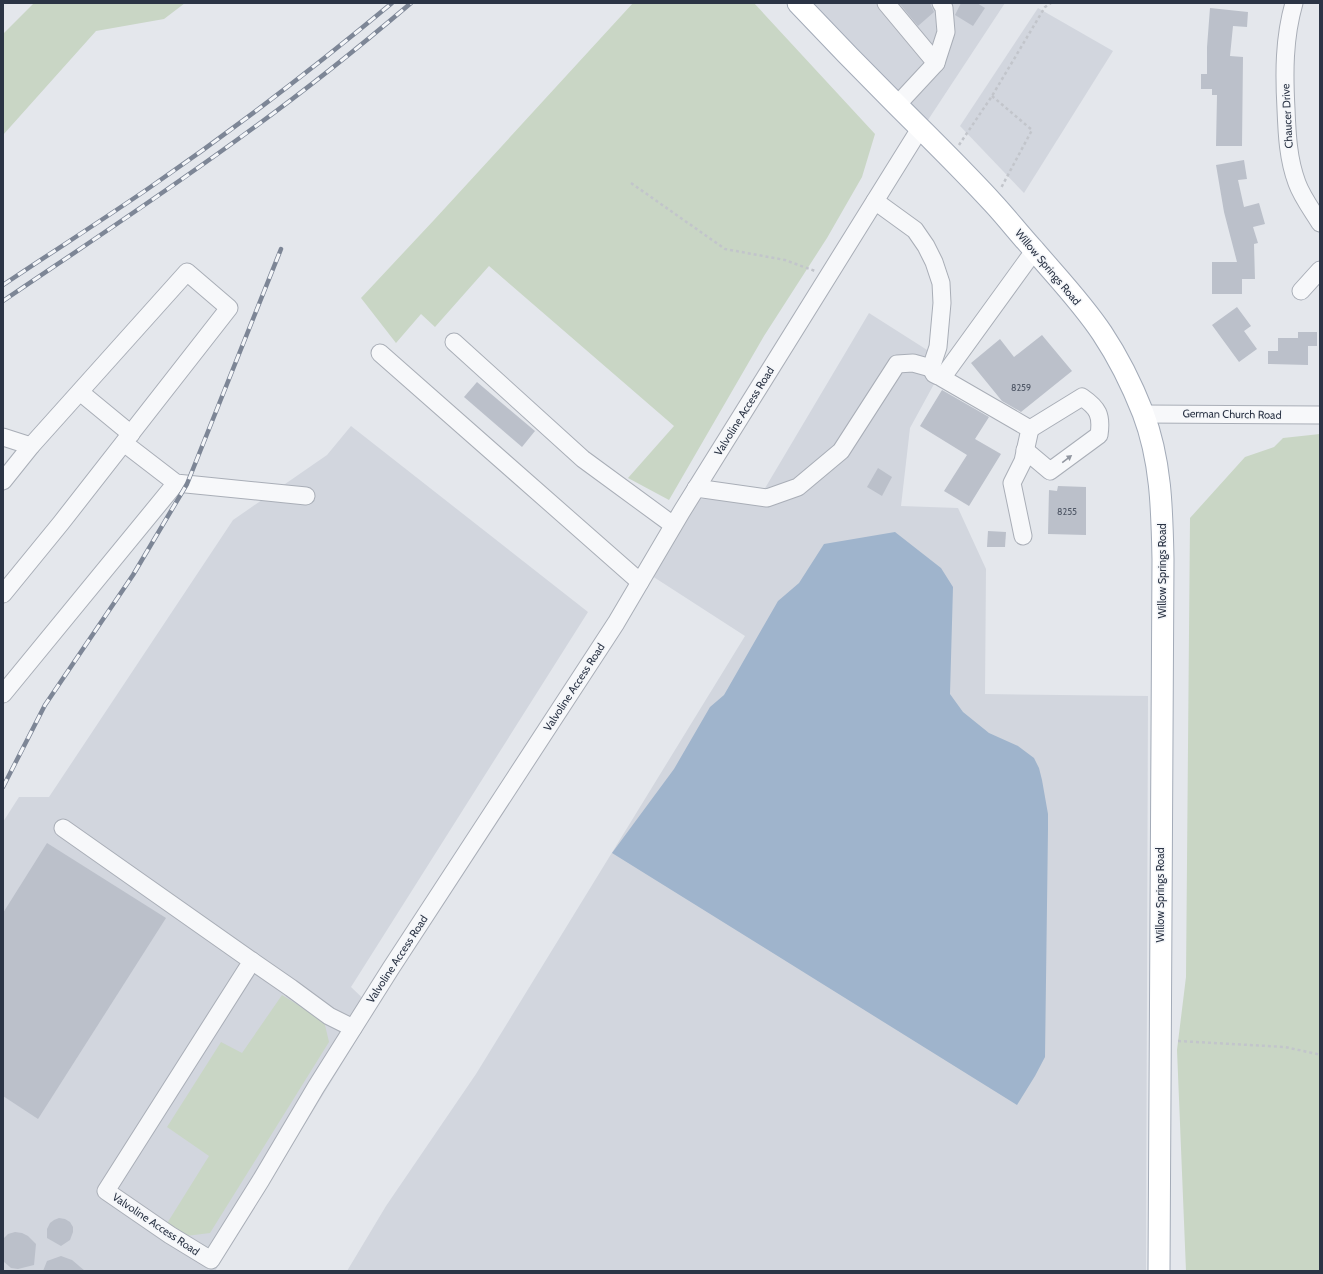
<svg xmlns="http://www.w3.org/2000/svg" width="1323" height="1274" viewBox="0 0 1323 1274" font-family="Cabin,sans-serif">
	<rect width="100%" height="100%" fill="#e4e7ec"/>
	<g fill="#d2d6de">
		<polygon points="808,3 1005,3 926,123"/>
		<polygon points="1038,8 1113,51 1024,193 960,126"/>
		<polygon points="869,313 946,362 910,428 901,506 958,508 986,569 985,694 1148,696 1146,1271 347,1271 386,1206 476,1074 745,636 649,574 696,499 758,500"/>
		<polygon points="351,426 588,612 351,987 375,1010 215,1271 3,1271 3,822 19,797 49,797 233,520 327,455"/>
	</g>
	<g fill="#c9d6c5">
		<polygon points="34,3 185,3 164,19 96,31 3,135 3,34"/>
		<polygon points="633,3 754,3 875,134 862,177 827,238 764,336 669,500 628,478 674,426 489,266 435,327 421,314 396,343 361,298 434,220"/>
		<polygon points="1320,434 1320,1271 1186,1271 1177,1050 1186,977 1190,518 1245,457 1274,447 1283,438"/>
		<polygon points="282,995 324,1021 329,1042 210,1233 186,1236 166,1225 209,1156 167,1127 221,1042 242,1053"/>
	</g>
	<polygon fill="#9fb4cc" points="895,532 941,568 953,587 950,694 963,712 989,733 1018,746 1034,758 1039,768 1042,780 1048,814 1048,829 1045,1057 1035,1076 1017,1105 612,853 674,769 710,707 724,695 778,601 799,583 824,544"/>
	<g fill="#bbc0ca">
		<polygon points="899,3 930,3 934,12 918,26"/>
		<polygon points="961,3 977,3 985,8 973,26 955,15"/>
		<polygon points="1210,8 1248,12 1247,27 1233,26 1230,56 1243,57 1242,146 1216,146 1217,95 1212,95 1212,89 1201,89 1201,74 1207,74 1207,47"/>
		<polygon points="1244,160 1247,179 1238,180 1244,207 1259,203 1265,224 1253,227 1258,243 1254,244 1255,279 1242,279 1242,294 1212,294 1212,262 1237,262 1224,212 1216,165"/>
		<polygon points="1237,307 1251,326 1244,331 1257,349 1239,362 1212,325"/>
		<polygon points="1298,332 1317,332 1317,346 1308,346 1308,365 1268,364 1268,351 1278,351 1278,338 1298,338"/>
		<polygon points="1042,335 1072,371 1021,412 1002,401 971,363 1000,339 1014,357"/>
		<polygon points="477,382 535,431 522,447 464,397"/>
		<polygon points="942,390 989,417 975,439 1001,454 969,506 944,491 967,455 920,426"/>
		<polygon points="878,468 892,477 882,496 867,487"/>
		<polygon points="1058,486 1086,487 1086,535 1048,534 1049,490 1057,491"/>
		<polygon points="988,531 1006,532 1005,547 987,547"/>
		<polygon points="47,843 166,918 38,1119 3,1096 3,913"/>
		<polygon points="59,1218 65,1219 70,1222 73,1227 73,1232 70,1240 61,1246 47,1238 47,1229 50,1223 54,1220"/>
		<polygon points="15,1232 22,1233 28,1236 36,1244 34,1265 18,1269 11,1268 3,1261 3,1239 8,1234"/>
		<polygon points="61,1256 72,1260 85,1271 43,1271 47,1261"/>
	</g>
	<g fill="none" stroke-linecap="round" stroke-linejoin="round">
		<g stroke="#a9aeb7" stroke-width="19">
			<g id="minor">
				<polyline points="886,3 936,63"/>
				<path d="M1294 3C1284 38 1284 73 1286 109 1287 134 1288 159 1297 183 1302 197 1312 210 1320 223"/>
				<polyline points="897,105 936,63 946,32 944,8 941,3"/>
				<polyline points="875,201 915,230 926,246 934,262 941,283 942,303 938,347 931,368 934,374 938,376"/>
				<polyline points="1301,291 1320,270"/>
				<polyline points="454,342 583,459 673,525"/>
				<polyline points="380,353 640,582"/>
				<polyline points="80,392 131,434"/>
				<polyline points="1143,414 1320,415"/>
				<polyline points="3,437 31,446"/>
				<polyline points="124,443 176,483 306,496"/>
				<path d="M1025 450 1050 471 1099 435C1102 415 1098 408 1082 397L1030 429"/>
				<polyline points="3,481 31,446 187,272 229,308 61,523 3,594"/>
				<polyline points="696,488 767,498 798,487 841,451 897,364 913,363 931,368"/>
				<polyline points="1023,536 1012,483 1023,461 1030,429 942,378 1034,251"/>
				<polyline points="3,694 176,483"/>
				<polyline points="63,828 252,961 106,1191 170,1235 211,1260 261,1180 316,1087 391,968 616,623 682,511 921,127"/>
				<polyline points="252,961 291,988 329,1016 353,1028"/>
			</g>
		</g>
		<g stroke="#a3abb8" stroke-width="23">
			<path id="major" d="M798 3C830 37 863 71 896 104 929 137 962 169 993 203 1007 218 1020 235 1034 250 1057 277 1082 303 1102 333 1118 357 1132 385 1143 413 1161 460 1162 509 1163 559L1159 1271"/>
		</g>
		<g stroke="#c2c5cb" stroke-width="2.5" stroke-dasharray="3 3" stroke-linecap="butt">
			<polyline points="992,96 1032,130 1001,188"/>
			<polyline points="959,145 992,96 1045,7 1051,3"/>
			<polyline points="631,183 725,249 785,260 815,271"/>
			<polyline points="1178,1041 1285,1047 1317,1054 1320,1055"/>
		</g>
		<use href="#minor" stroke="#f7f8fa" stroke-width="17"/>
		<use href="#major" stroke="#fff" stroke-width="21"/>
		<g stroke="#7d8696" stroke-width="4.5">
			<g id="rail">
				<path d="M3 285C52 252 101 221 149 188 233 130 314 68 392 3"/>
				<path d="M3 301C84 246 166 192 245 134 302 93 357 49 411 3"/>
				<polyline points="3,787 45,705 133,575 187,484 281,249"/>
			</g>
		</g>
		<use href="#rail" stroke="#f4f6f9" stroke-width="3" stroke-dasharray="9" stroke-linecap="butt"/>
	</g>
	<defs><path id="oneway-solid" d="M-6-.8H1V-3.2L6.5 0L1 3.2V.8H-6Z"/></defs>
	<use fill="#9196a0" href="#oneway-solid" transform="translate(1067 459) rotate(-37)"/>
	<g text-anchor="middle" stroke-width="3" stroke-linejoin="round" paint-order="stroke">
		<g font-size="9" fill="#4f5766">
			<text x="1021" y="391">8259</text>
			<text x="1067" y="515">8255</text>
		</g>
		<g font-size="11" fill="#2b3445" stroke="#f4f6f9">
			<text transform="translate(1287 116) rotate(-93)" y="4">Chaucer Drive</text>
			<text transform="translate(1048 267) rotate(50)" y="4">Willow Springs Road</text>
			<text transform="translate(744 411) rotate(-58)" y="4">Valvoline Access Road</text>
			<text transform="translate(1232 414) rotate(1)" y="4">German Church Road</text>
			<text transform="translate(1162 571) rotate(-90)" y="4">Willow Springs Road</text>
			<text transform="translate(574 687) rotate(-57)" y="4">Valvoline Access Road</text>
			<text transform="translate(1160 895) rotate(-90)" y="4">Willow Springs Road</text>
			<text transform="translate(397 959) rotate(-57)" y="4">Valvoline Access Road</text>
			<text transform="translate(156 1224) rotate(34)" y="4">Valvoline Access Road</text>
		</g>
	</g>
	<rect width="1323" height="1274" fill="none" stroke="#2b3445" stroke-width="8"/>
</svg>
